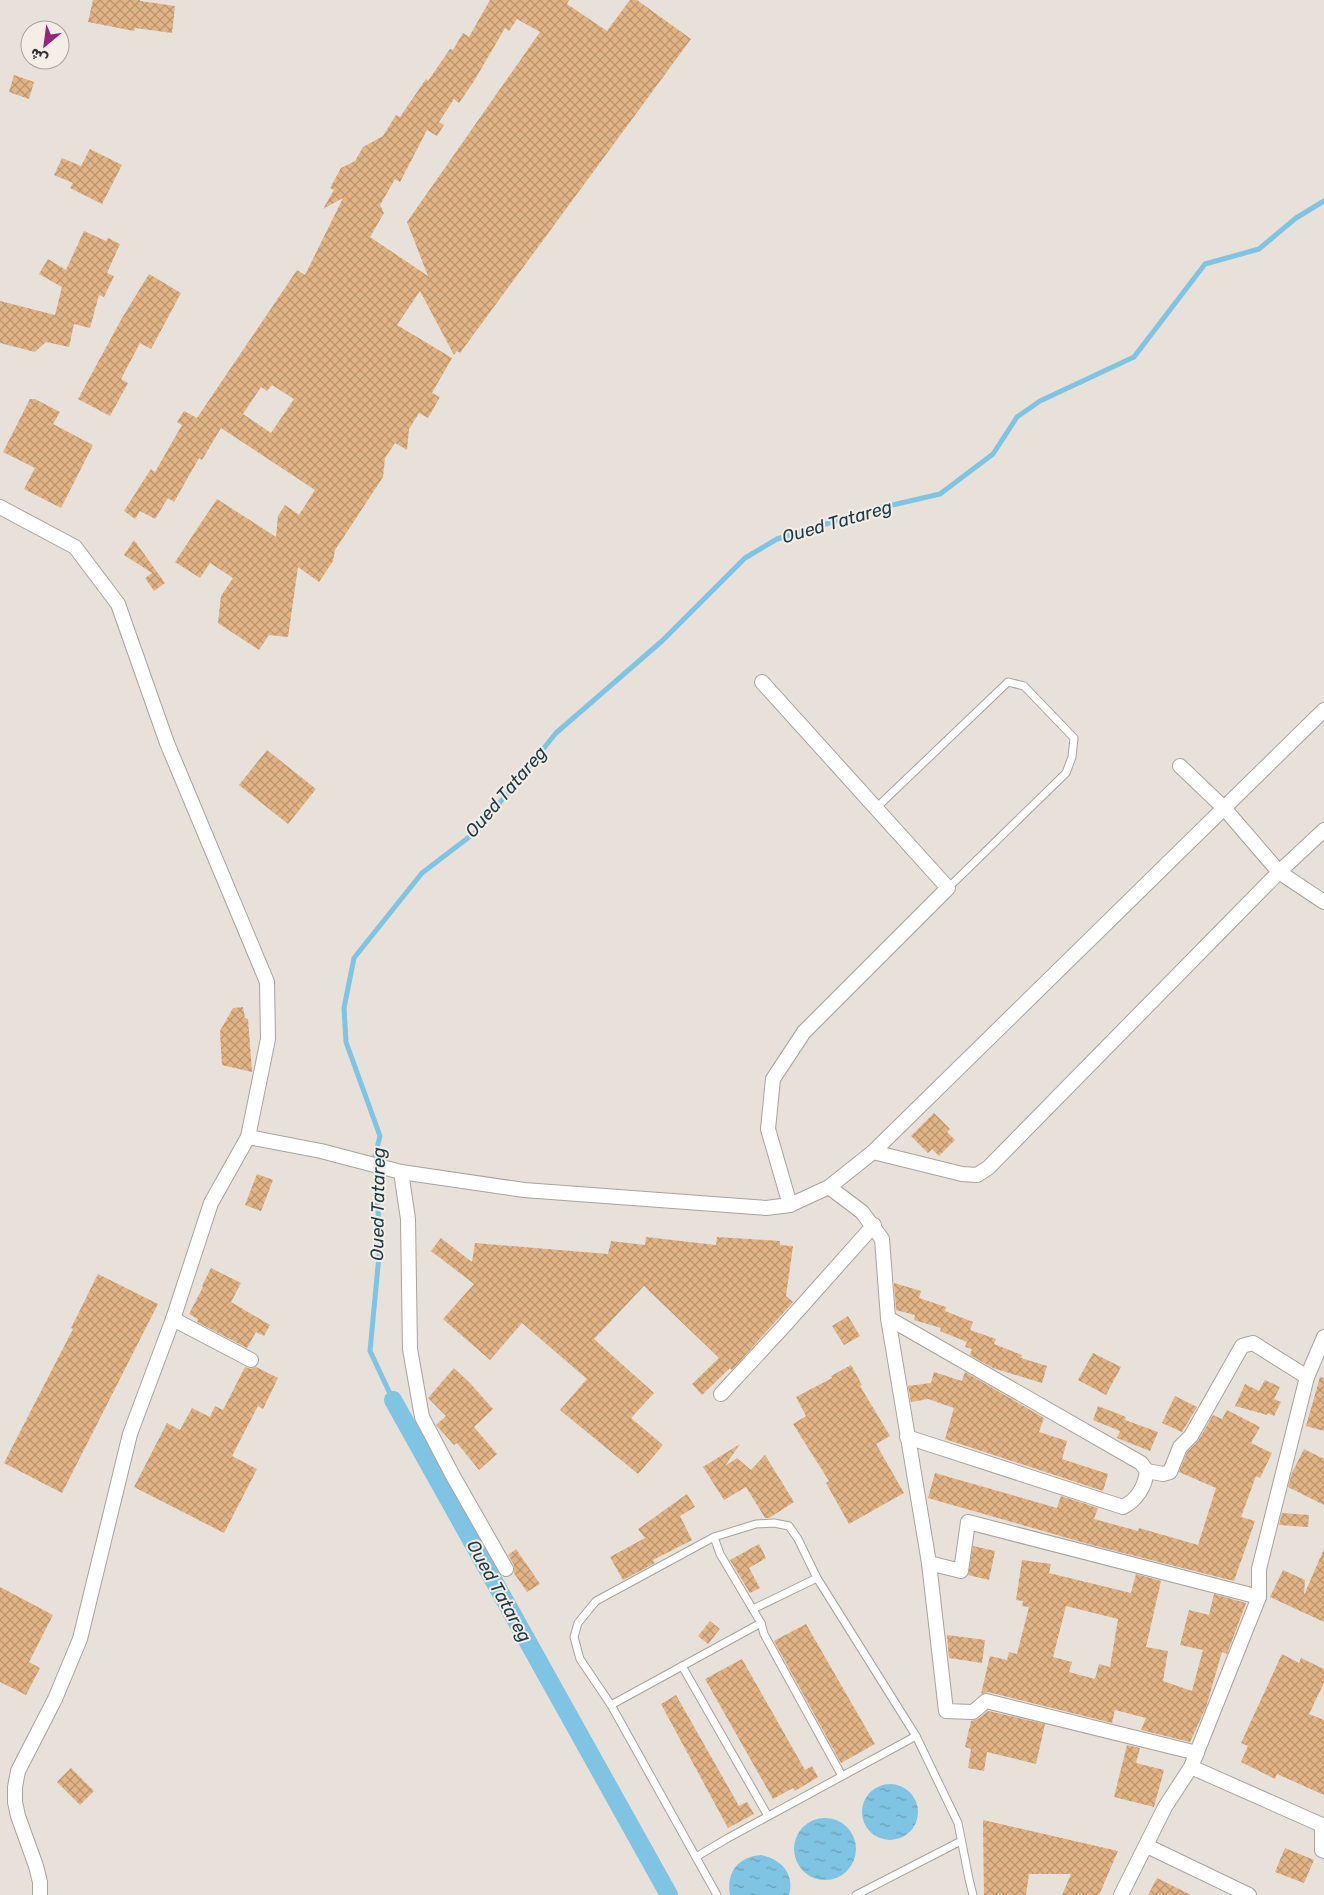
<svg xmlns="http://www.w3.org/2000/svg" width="1324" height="1895" viewBox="0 0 1324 1895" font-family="Rubik,Vazirmatn,sans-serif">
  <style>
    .water { fill: url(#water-ripples) }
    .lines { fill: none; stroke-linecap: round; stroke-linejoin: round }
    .stream { stroke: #7fc4e2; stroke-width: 5 }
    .canal { stroke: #7fc4e2; stroke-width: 18 }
    .building { fill: url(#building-cross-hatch); fill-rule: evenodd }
    .service-casing { stroke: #a9a39d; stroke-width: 9 }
    .minor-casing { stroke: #a9a39d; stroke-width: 16 }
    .service { stroke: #fff; stroke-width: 7 }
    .minor { stroke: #fff; stroke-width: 14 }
    .labels { text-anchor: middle; stroke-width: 4; stroke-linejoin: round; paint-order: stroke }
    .water-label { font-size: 18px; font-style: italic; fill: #193947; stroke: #f5eee7 }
  </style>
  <defs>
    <pattern id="water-ripples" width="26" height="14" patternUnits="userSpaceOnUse" patternTransform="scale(1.25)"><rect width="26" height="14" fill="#7fc4e2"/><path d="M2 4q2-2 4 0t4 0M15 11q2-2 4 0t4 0" fill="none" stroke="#69a0b8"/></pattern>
    <pattern id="building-cross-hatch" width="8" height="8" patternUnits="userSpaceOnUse" patternTransform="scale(1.25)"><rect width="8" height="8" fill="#e2b485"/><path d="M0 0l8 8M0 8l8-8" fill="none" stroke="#b8936d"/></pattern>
  </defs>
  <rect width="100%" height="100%" fill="#e7e1da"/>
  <g class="water">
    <circle cx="890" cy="1812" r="28"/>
    <circle cx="825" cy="1849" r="31"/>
    <path d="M761 1855C781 1859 795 1874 789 1895H730C726 1872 738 1857 761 1855Z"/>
  </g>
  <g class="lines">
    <polyline class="stream" points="393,1400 370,1351 380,1245 375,1156 380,1136 346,1042 344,1008 354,958 422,873 477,831 556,733 662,641 745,558 777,539 871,510 940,494 993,454 1017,417 1040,401 1134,357 1205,264 1259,249 1296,218 1324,201"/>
    <polyline class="canal" points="393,1400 669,1895"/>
  </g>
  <g class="building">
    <polygon points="93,0 140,0 140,1 175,6 172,33 135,28 134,31 88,22"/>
    <path d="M490 0H569L567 4 607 31 630 0H637L691 39 460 353 457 351 454 355 420 291 397 325 452 358 432 393 440 397 428 418 419 413 409 429 407 450 395 443 385 458 383 477 335 550 333 561 319 582 298 567 288 637 269 635 259 650 218 623 221 596 233 578 210 563 200 578 175 562 217 499 276 537 278 516 285 505 299 515 315 490 221 428 202 460 199 458 174 502 168 498 155 519 140 511 135 519 124 511 151 469 155 472 182 425 177 422 184 411 197 418 297 270 305 275 343 198 323 209 334 190 330 188 341 168 355 161 363 147 383 136 396 115 400 117 426 79 428 81 450 49 453 50 463 33 469 37ZM517 19 540 32 407 222 428 276 370 237 384 213 380 205 395 179 400 182 427 130 437 136 444 125 439 122 454 99 459 103 474 81 505 28 509 31ZM272 385 294 399 271 433 243 414 261 387 267 391Z"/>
    <polygon points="14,75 34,82 29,99 9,92"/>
    <polygon points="90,149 122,165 102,204 70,188 73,183 54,175 62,158 81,166"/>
    <polygon points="84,231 106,241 108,238 120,244 107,273 114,276 104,297 99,295 90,328 74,324 69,347 46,342 35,352 0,343 0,301 55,315 62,287 39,274 48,259 66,270"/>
    <polygon points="149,274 181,293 151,349 140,343 121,379 128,383 110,416 78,399 122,318"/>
    <polygon points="30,399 35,399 60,412 53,424 93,445 61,508 24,489 35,468 3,452"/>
    <polygon points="134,540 165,583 154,591 145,578 152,573 124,555"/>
    <polygon points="267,750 316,789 288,824 239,785"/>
    <polygon points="243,1007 245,1018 248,1019 252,1072 222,1065 220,1031 233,1008"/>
    <polygon points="934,1113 950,1129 947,1132 955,1140 939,1156 932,1149 928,1153 911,1136"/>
    <polygon points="257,1174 273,1180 261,1211 245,1205"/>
    <polygon points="646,1237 716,1245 717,1237 780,1241 780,1245 793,1246 786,1296 793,1302 732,1370 730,1368 702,1395 692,1384 719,1358 644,1286 594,1339 654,1393 631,1418 663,1445 638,1474 560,1410 587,1379 522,1323 490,1360 443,1319 474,1284 431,1251 441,1238 472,1262 475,1243 608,1254 611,1241 645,1245"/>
    <polygon points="211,1268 241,1283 231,1302 270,1325 264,1336 256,1332 247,1348 197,1322 198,1319 189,1314 203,1287 202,1286"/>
    <polygon points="98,1274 158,1304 62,1493 4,1463 73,1329 71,1328"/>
    <polygon points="894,1283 921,1291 919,1298 946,1307 945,1311 973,1322 970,1330 996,1339 994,1344 1022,1355 1021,1358 1047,1366 1042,1383 993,1368 970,1355 972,1349 965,1347 967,1342 940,1331 941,1328 914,1320 915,1315 896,1310"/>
    <polygon points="848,1316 860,1336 844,1345 832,1326"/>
    <polygon points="1093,1353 1121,1367 1106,1395 1078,1380"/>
    <polygon points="851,1365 862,1385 860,1386 890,1436 876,1444 904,1493 849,1524 826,1483 829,1481 793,1424 806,1416 796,1397 832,1378 831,1376"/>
    <polygon points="245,1367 251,1369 256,1367 278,1378 263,1409 258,1406 232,1456 257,1469 224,1533 134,1487 167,1423 180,1430 192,1408 210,1417 215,1406 223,1410"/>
    <polygon points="454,1368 470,1383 493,1409 474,1427 497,1454 479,1470 457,1443 454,1445 436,1425 446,1416 428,1398"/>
    <polygon points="934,1372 962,1381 965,1372 1044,1418 1039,1432 1067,1441 1062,1459 1108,1474 1103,1491 945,1439 954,1408 928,1399 911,1402 908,1386 931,1383"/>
    <polygon points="1320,1377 1324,1378 1324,1431 1306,1426"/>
    <polygon points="1265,1380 1280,1387 1274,1399 1281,1402 1274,1416 1268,1413 1267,1415 1235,1406 1245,1384 1259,1391"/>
    <polygon points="1175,1396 1197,1407 1182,1432 1162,1423"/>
    <polygon points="1098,1406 1126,1417 1125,1420 1158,1432 1150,1451 1117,1438 1120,1431 1093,1420"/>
    <polygon points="1227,1410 1260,1427 1251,1443 1272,1453 1260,1478 1256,1476 1241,1517 1255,1521 1234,1581 1092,1545 928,1498 935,1473 1057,1508 1061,1496 1098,1508 1094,1519 1138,1531 1139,1528 1198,1545 1216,1488 1179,1472 1187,1452 1198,1441 1213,1415 1222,1419"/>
    <polygon points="740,1444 725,1466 737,1458 751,1470 765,1455 794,1502 769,1518 765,1518 746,1487 724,1500 703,1467"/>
    <polygon points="1304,1449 1324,1459 1324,1505 1288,1487 1292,1473"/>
    <polygon points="687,1494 695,1507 680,1516 692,1540 653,1560 655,1563 623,1580 610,1557 645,1538 638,1529"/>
    <polygon points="1282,1513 1309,1515 1308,1527 1279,1525"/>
    <polygon points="759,1544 766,1558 749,1568 760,1588 750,1593 730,1560"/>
    <polygon points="973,1546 995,1551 989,1580 968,1575"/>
    <polygon points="516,1549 540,1584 527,1592 514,1573 514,1565 508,1555"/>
    <polygon points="1324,1549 1324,1622 1270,1597 1283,1570 1305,1580 1304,1595"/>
    <path d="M1022 1560 1051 1564 1049 1573 1131 1593 1136 1574 1161 1581 1146 1647 1168 1651 1163 1681 1192 1691 1203 1650 1180 1645 1189 1610 1209 1615 1214 1594 1246 1603 1227 1654 1222 1652 1206 1707 1190 1742 1141 1730 1146 1718 1115 1710 1112 1723 988 1692 981 1694 990 1656 1007 1660 1009 1652 1017 1654 1029 1607 1022 1606 1023 1601 1016 1600ZM1066 1606 1118 1619 1110 1667 1099 1664 1095 1679 1069 1672 1072 1662 1053 1657Z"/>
    <polygon points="0,1587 53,1615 29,1662 40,1668 26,1695 0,1682"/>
    <polygon points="710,1621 720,1629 708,1644 698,1636"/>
    <polygon points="806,1624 875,1744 841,1763 774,1641"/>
    <polygon points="947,1635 985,1640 982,1663 949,1658"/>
    <polygon points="1282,1654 1299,1663 1301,1658 1324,1669 1324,1683 1309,1714 1324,1720 1324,1795 1277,1774 1275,1779 1241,1762 1248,1746 1241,1743"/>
    <polygon points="742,1659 805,1770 812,1766 818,1777 795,1791 793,1788 773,1799 705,1679"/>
    <polygon points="676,1695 739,1806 747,1802 754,1814 728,1828 661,1704"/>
    <polygon points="988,1711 1045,1724 1036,1764 987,1752 984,1771 968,1768 971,1749 965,1747 971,1721 978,1719"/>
    <polygon points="1127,1745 1140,1748 1136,1763 1164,1770 1154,1807 1114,1797"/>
    <polygon points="71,1768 94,1791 80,1805 57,1782"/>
    <polygon points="983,1820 1118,1851 1099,1895 1062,1895 1071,1874 1029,1874 1026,1895 984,1895"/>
    <polygon points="1285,1848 1314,1860 1304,1883 1275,1872"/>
    <polygon points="1157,1878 1191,1895 1148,1895"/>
  </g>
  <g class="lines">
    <defs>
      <g id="service">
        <polyline points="875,809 1008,682 1024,686 1074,738 1072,757 1066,773 948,888"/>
        <polyline points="714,1537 720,1554 761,1623 764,1634 842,1776"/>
        <polyline points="753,1609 817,1578"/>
        <polyline points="682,1666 768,1816"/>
        <polyline points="611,1705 761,1623"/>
        <polyline points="696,1857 728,1838 916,1736"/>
        <polyline points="717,1895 611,1705 580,1659 574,1637 578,1623 596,1601 714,1537 756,1524 774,1523 789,1526 798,1539 817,1578 916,1736 958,1823 969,1879 973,1895"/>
        <polyline points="856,1895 961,1841"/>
      </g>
      <g id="minor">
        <polyline points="0,507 75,547 118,604 167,743 267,982 268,1039 248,1137 211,1203 173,1319 130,1434 80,1639 55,1699 18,1771 15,1787 15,1802 18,1816 36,1866 40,1882 40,1895"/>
        <polyline points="762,682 948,888 804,1032 773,1079 768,1129 790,1205"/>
        <polyline points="1180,766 1224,808 1279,872 1324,902"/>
        <polyline points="248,1137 321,1151 401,1172 524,1190 766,1208 790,1205 829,1187 873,1152 1324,710"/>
        <polyline points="873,1152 962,1174 977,1175 988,1168 1279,872 1324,830"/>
        <polyline points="401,1172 408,1219 410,1349 422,1417 453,1476 506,1569"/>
        <polyline points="829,1187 862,1212 882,1239 888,1318 929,1563 961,1571 968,1522 1259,1597"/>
        <path d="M888 1318 1141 1463 1147 1471C1145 1486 1137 1500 1123 1507L907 1437"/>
        <polyline points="173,1319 251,1360"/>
        <polyline points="721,1394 784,1326 874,1225"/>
        <polyline points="1147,1471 1163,1474 1170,1472 1180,1447 1191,1436 1242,1346 1253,1343 1307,1377"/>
        <polyline points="929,1563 946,1711 973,1712 986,1701 1197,1753"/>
        <polyline points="1191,1767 1322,1825 1322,1850 1324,1851"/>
        <polyline points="1147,1846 1249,1895"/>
        <polyline points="1121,1895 1165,1807 1191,1767 1259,1597 1259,1569 1307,1377 1324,1337"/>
      </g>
    </defs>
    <use href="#service" class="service-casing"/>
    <use href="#minor" class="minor-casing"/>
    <use href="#service" class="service"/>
    <use href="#minor" class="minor"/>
  </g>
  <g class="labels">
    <g class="water-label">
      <text transform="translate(837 522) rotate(-16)" y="6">Oued Tatareg</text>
      <text transform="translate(506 792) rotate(-49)" y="6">Oued Tatareg</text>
      <text transform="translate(378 1204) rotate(-89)" y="6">Oued Tatareg</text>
      <text transform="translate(499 1591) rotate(61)" y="6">Oued Tatareg</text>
    </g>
  </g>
  <g transform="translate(45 45) rotate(209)"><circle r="24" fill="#f5eee7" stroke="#a7a29d"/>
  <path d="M0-4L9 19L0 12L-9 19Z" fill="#972481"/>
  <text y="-8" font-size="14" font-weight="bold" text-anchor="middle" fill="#33302d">ش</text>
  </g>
</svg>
